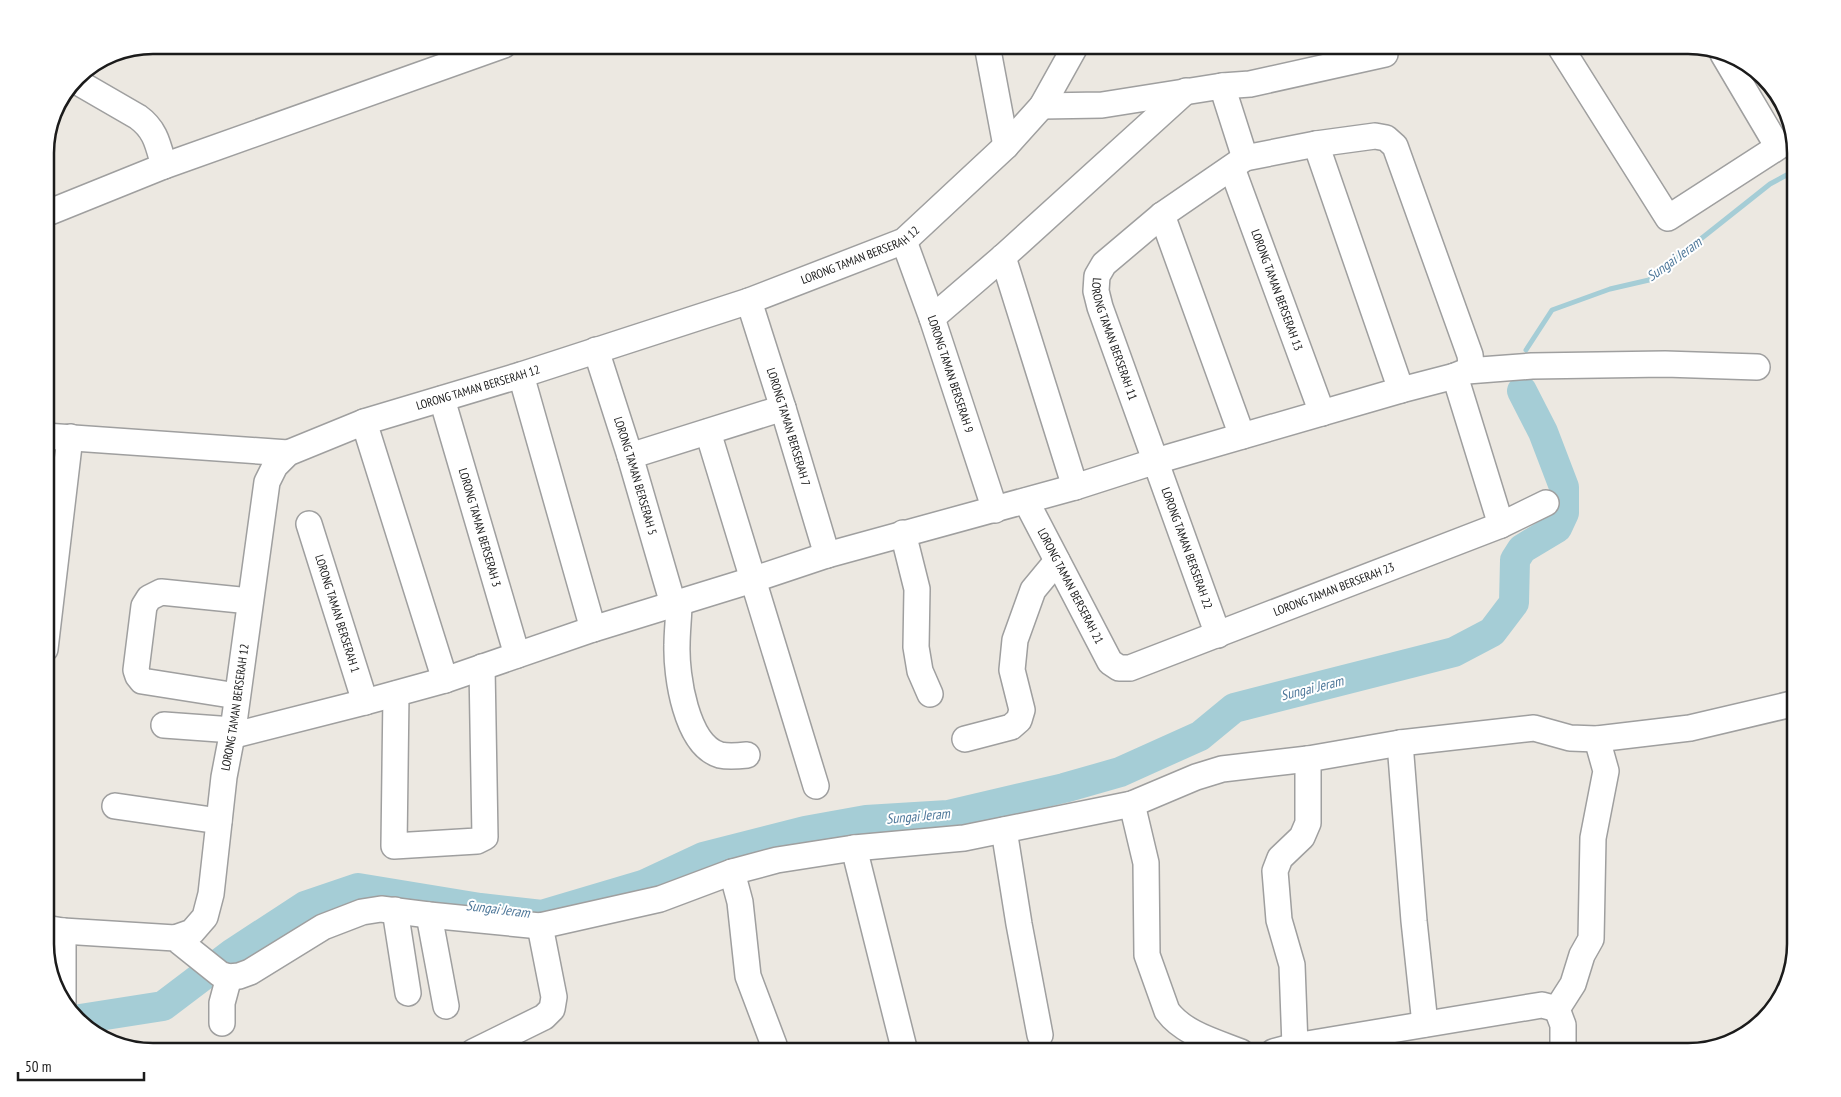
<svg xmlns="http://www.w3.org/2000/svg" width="1841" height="1097" viewBox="0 0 1841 1097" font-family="'PT Sans Narrow',sans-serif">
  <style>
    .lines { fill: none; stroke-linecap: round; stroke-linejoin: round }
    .stream { stroke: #a5cdd6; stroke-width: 5 }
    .river { stroke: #a5cdd6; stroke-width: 30 }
    .minor-casing { stroke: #9f9f9f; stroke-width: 28 }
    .minor { stroke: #fff; stroke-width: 25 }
    .labels { text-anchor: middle; stroke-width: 4; stroke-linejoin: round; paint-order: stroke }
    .street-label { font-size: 12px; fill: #1b1b1b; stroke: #fff }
    .water-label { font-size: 14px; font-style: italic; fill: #4f789a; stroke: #fff }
    .rim { fill: none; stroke: #1b1b1b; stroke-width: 2.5 }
  </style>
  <rect width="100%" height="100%" fill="#ece8e1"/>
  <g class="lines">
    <polyline class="stream" points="1526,350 1552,310 1610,289 1649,280 1770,184 1796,170"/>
    <polyline class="river" points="80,1019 163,1006 233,953 305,906 358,888 480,908 542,915 643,885 703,857 805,831 866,820 948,815 1064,788 1120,772 1200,736 1234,708 1454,652 1492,632 1514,603 1515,560 1522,549 1557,528 1564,513 1564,487 1543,432 1522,391"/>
    <defs>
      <g id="minor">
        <polyline points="987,45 1006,146"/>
        <polyline points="1559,45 1668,218 1778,147 1723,54"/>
        <path d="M74 80 138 117C156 130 158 145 164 166"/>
        <polyline points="1222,86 1245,158"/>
        <polyline points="1042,106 1102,105 1222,86 1250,84 1385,54"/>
        <polyline points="1316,144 1401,390"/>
        <path id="s1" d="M1232 168 1322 413"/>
        <polyline points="45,214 164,166 504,45"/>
        <polyline points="1162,215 1242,436"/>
        <path id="s2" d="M904 241 932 318 995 510"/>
        <polyline points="1003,257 1075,487"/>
        <path id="s3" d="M749 301 783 408 827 555"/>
        <polyline points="932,318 1003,257 1186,91"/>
        <path id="s4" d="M596 350 630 456 673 604"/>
        <polyline points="1467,371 1532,366 1665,364 1757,367"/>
        <polyline points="521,375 593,629"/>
        <polyline points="1455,376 1501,525"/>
        <path id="s5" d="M442 399 517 655"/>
        <polyline points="364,422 445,680"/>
        <polyline points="708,432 816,786"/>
        <polyline points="45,436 288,453"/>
        <polyline points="630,456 783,408"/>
        <path id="s6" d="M1026 501 1110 662 1119 668H1130L1501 525 1546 503"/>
        <path id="s7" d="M309 524 365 702"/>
        <polyline points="903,533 917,589 916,647 920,671 930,694"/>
        <path d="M679 602C679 616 677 631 677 645 676 675 686 745 720 755 729 757 738 756 747 755"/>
        <polyline points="45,649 70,437"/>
        <polyline points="396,694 394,846 477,841 485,837 482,667"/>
        <polyline points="237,696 142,681 138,676 136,670 144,606 149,598 161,592 250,601"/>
        <polyline points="164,725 233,730"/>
        <path id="s8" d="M231 736 365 702 445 680 593 629 752 580 827 555 1075 487 1156 461 1401 390 1455 376 1467 371 1471 364 1470 355 1395 146 1386 138 1375 136 1316 144 1245 158 1162 215 1104 264 1097 276 1096 291 1100 307 1218 635"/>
        <polyline points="965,739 1011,727 1019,720 1022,710 1012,670 1015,640 1033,590 1057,561"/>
        <polyline points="1400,743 1414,921 1425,1024"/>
        <path d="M1132 804 1146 863 1147 955 1167 1011C1184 1034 1216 1042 1241 1052"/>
        <polyline points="115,806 219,821"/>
        <polyline points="1004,830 1019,924 1040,1035"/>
        <polyline points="854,848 905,1052"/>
        <polyline points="732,872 740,902 748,976 774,1045 775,1052"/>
        <polyline points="395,910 408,993"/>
        <polyline points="429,915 446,1006"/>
        <polyline points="45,928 63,931 175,938 220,974 229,977 239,976 250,972 323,927 362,912 381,909 429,915 540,926 660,899 732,872 777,860 854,848 964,838 1132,804 1196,777 1222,769 1308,759 1400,743 1534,728 1570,738 1597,739 1690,728 1796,703"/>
        <path id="s9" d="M175 938 192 932 205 917 211 894 224 777 233 730 267 482 275 466 288 453 364 422 521 375 749 301 904 241 1006 146 1042 106 1076 45"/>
        <polyline points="63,1002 63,931"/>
        <polyline points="1557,1009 1573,984 1582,955 1591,939 1593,838 1606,771 1597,739"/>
        <polyline points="1557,1009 1563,1025 1563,1052"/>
        <polyline points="222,1023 222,1003 229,977"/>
        <polyline points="1295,1046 1292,965 1279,920 1275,871 1280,858 1302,837 1308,823 1308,759"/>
        <polyline points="473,1052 544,1017 552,1009 554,997 540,926"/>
        <polyline points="1273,1052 1295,1046 1542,1005 1557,1009"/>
      </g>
    </defs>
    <use href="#minor" class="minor-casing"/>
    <use href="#minor" class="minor"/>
  </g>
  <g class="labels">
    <g class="street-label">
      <text dy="4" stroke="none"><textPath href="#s9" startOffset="1120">LORONG TAMAN BERSERAH 12</textPath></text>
      <text dy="4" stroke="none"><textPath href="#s1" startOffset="130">LORONG TAMAN BERSERAH 13</textPath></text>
      <text dy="4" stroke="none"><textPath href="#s8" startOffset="1940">LORONG TAMAN BERSERAH 11</textPath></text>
      <text dy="4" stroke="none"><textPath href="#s2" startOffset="141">LORONG TAMAN BERSERAH 9</textPath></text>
      <text dy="4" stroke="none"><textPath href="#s9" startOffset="715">LORONG TAMAN BERSERAH 12</textPath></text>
      <text dy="4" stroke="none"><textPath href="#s3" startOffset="132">LORONG TAMAN BERSERAH 7</textPath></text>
      <text dy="4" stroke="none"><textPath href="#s4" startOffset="132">LORONG TAMAN BERSERAH 5</textPath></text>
      <text dy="4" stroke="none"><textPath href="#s5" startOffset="134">LORONG TAMAN BERSERAH 3</textPath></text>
      <text dy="4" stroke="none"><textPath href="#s8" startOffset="2162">LORONG TAMAN BERSERAH 22</textPath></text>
      <text dy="4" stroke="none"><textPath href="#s6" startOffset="96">LORONG TAMAN BERSERAH 21</textPath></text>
      <text dy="4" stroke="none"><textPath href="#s6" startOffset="422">LORONG TAMAN BERSERAH 23</textPath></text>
      <text dy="4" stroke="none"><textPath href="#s7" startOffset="94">LORONG TAMAN BERSERAH 1</textPath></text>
      <text dy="4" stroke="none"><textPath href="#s9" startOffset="250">LORONG TAMAN BERSERAH 12</textPath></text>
    </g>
    <g class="water-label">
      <text transform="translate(1674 259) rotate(-36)" y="5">Sungai Jeram</text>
      <text transform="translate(1312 688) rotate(-14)" y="5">Sungai Jeram</text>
      <text transform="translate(918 816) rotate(-5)" y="5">Sungai Jeram</text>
      <text transform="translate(498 909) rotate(7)" y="5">Sungai Jeram</text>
    </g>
  </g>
  <path d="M0 0H1841V1097H0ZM153 54H1688A99 99 0 0 1 1787 153V944A99 99 0 0 1 1688 1043H153A99 99 0 0 1 54 944V153A99 99 0 0 1 153 54Z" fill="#fff" fill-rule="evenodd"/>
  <path class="rim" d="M153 54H1688A99 99 0 0 1 1787 153V944A99 99 0 0 1 1688 1043H153A99 99 0 0 1 54 944V153A99 99 0 0 1 153 54Z"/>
  <path d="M18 1072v8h126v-8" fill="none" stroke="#1b1b1b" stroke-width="2.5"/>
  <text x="25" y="1072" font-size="15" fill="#1b1b1b" stroke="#ffffff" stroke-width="4" paint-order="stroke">50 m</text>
</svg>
